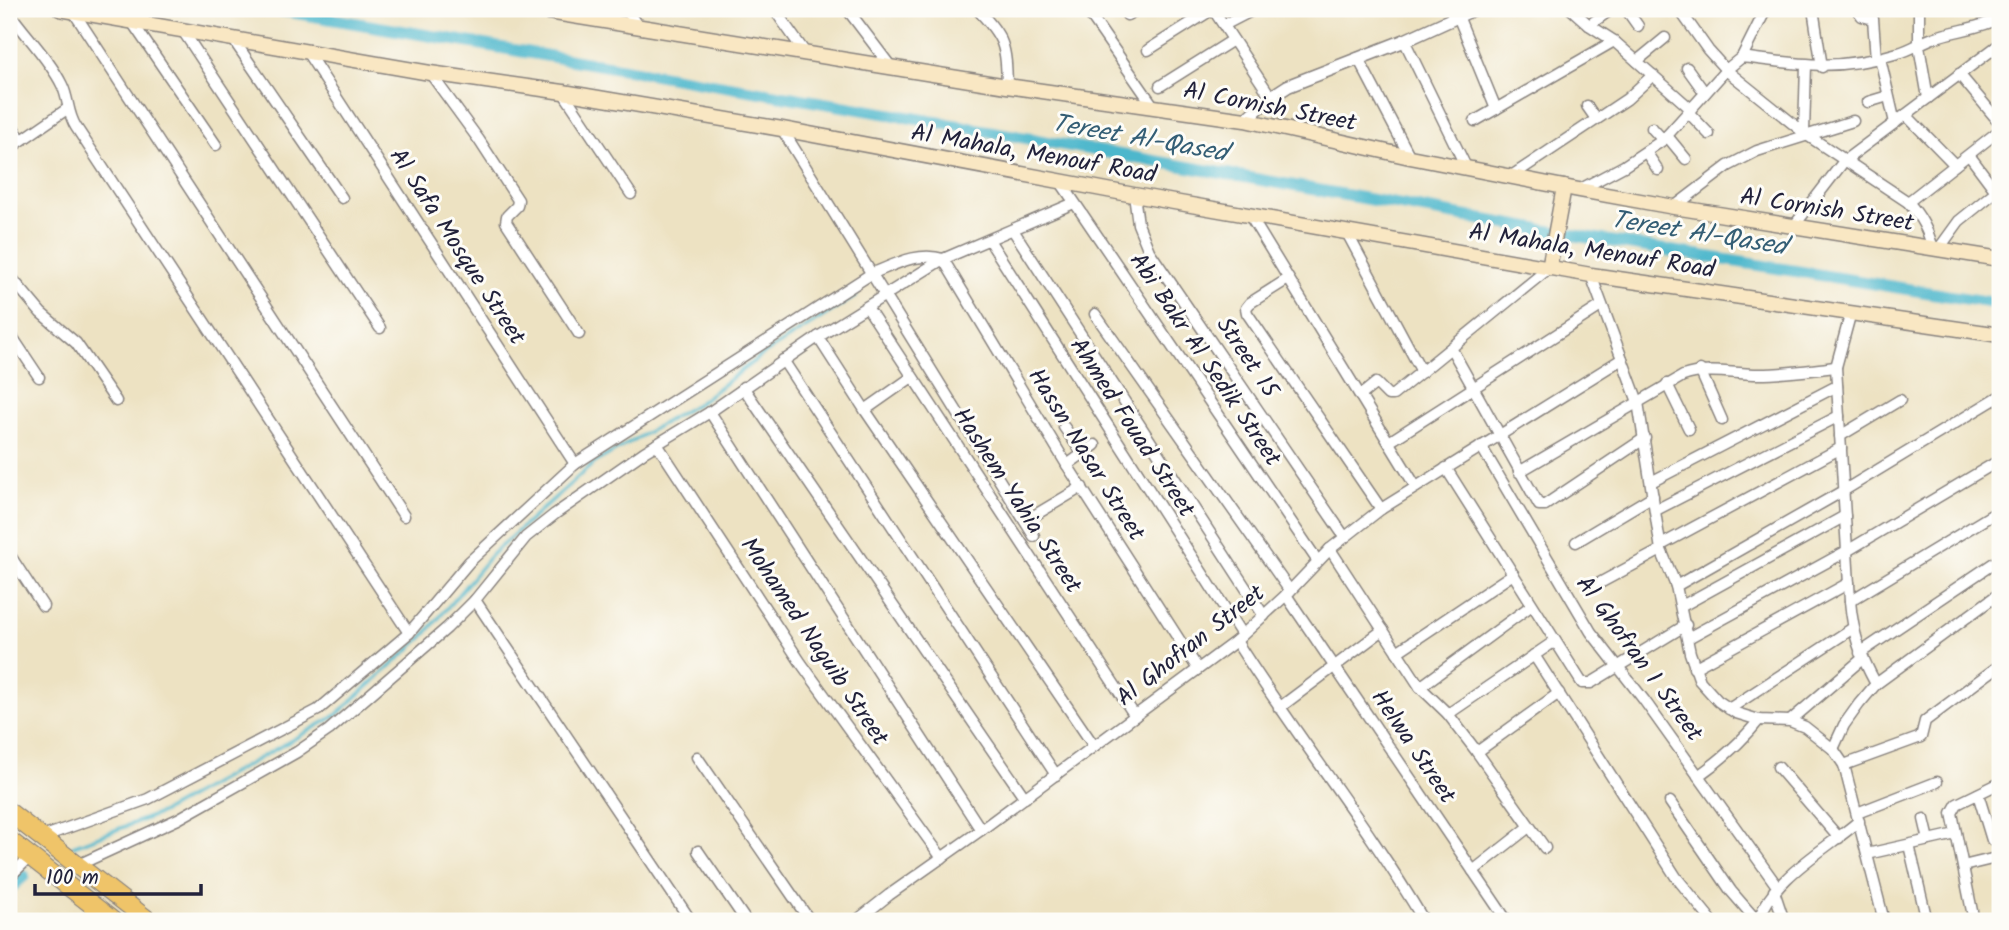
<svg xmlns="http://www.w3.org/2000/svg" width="2009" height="930" viewBox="0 0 2009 930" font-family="Kalam,sans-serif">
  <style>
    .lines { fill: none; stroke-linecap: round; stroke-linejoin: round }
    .stream { stroke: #4eb7cc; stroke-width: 3.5 }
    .canal { stroke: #4eb7cc; stroke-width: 12 }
    .minor-casing { stroke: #88827e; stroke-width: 13 }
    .tertiary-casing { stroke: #88827e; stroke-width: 15 }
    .secondary-casing { stroke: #88827e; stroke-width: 17 }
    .trunk-casing { stroke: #88827e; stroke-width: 20 }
    .minor { stroke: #fff; stroke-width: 10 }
    .tertiary { stroke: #fff; stroke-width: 12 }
    .secondary { stroke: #f9e7c3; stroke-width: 14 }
    .trunk { stroke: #efc469; stroke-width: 18 }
    .labels { text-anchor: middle; stroke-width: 6; stroke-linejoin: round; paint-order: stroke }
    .street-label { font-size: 24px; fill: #22223b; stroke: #fdfcf7 }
    .water-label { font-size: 26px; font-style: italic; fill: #345e75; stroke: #fdfcf7 }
  </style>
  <rect width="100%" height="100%" fill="#fdfcf7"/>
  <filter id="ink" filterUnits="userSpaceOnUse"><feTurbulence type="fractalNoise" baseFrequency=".0143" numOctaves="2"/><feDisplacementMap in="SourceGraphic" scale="14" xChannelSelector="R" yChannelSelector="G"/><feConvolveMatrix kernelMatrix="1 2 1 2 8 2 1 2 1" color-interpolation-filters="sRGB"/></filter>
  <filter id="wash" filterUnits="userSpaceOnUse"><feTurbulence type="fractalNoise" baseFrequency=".00686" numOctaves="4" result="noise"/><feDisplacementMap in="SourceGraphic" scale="28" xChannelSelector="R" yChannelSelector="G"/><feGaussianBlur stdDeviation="1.57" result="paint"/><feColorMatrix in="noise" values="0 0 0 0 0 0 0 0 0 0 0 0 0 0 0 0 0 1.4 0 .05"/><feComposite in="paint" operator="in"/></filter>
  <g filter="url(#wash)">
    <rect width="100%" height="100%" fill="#ede2c2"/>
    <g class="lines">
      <polyline class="stream" points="73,846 161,813 335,716 423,637 492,554 594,463 700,402 762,355 856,296"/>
      <g class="canal">
        <polyline points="273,9 959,126 1535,229 2000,304"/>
        <polyline points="9,889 24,876"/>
      </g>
    </g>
  </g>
  <g filter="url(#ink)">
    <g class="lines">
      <defs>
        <g id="minor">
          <polyline points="626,9 639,28"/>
          <polyline points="774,9 806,54"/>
          <polyline points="847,9 891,67"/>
          <path d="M977 9C1005 38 1006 46 1007 86"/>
          <polyline points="1086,9 1154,107"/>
          <polyline points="1213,9 1271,97"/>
          <polyline points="1571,9 1589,25 1614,41 1691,109"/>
          <polyline points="1626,9 1638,26"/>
          <path d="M1679 9 1708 50 1726 70 1807 135 1908 202C1921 217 1928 230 1933 249"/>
          <polyline points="1719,9 1720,11"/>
          <polyline points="1813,9 1822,67"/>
          <polyline points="1857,9 1862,16 1873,19 1876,59"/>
          <polyline points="1919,9 1919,46 1928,98"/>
          <polyline points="73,11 404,516"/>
          <path d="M9 12C25 35 50 60 62 85 69 99 67 113 76 127L409 633"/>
          <polyline points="1127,15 1138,9"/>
          <polyline points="1458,16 1496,109"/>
          <polyline points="132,22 216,145"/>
          <polyline points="1224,25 1255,9"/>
          <polyline points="1589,25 1612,9"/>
          <polyline points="183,31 380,328"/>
          <polyline points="233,39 342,198"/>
          <polyline points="1404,40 1467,169"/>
          <polyline points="1148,50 1213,9"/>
          <polyline points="307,52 575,464"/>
          <path d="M1742 57C1802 65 1839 71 1898 53 1911 50 1921 42 1933 38 1955 30 1979 29 2000 18"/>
          <polyline points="1358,58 1410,157"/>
          <polyline points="1880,58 1895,123"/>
          <polyline points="1637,61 1665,38"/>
          <polyline points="1687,68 1705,93"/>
          <polyline points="430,73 479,140 518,200 517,206 507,216 506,222 579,334"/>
          <polyline points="1959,74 2000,123"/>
          <polyline points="1160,86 1233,40"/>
          <polyline points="563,92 631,194"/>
          <polyline points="1868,102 1888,96"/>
          <polyline points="1587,106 1596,119"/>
          <polyline points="1688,112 1709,134"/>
          <polyline points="1906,115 1955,165"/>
          <polyline points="9,121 21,140"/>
          <polyline points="1475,121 1614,41"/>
          <polyline points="1652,128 1663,140"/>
          <polyline points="782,129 1034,536"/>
          <polyline points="1804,132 1806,65"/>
          <polyline points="1667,136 1686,159"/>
          <polyline points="9,149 67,109"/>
          <polyline points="1646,152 1658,170"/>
          <polyline points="1969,155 1996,191"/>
          <polyline points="1510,177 1627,99 1653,75"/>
          <polyline points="1060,181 1317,560"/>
          <polyline points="1579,190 1624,166 1663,140 1726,70 1742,57 1766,9"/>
          <polyline points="1134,195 1138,224 1149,251 1344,536"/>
          <polyline points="1908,202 2000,130"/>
          <polyline points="1674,207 1728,166 1757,151 1853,121"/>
          <polyline points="1249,214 1416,487"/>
          <polyline points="1794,226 1844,161 2000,44"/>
          <polyline points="1013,230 1264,616"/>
          <polyline points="1346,231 1422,372"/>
          <polyline points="989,240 1242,635"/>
          <polyline points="1938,250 1959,221 2000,188"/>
          <polyline points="943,259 1067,465 1198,669"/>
          <polyline points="9,275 41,313 76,343 116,401"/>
          <polyline points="1591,275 1638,402 1661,550 1676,586 1690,653 1700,681 1718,701 1736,713 1759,720 1790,721 1805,727 1833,749 1844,765 1884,921"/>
          <polyline points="1288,279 1250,303 1246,308 1247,313 1381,509"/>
          <polyline points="867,307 1135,716"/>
          <path d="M1851 312 1836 367 1850 601C1853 634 1860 655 1876 684"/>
          <polyline points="1095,314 1290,591"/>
          <polyline points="9,332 39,377"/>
          <polyline points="818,337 865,410 1094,746"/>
          <polyline points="1451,348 1539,505 1545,505 1645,438"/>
          <polyline points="783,360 1056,775"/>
          <polyline points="1700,370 1722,420"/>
          <polyline points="1667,384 1689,429"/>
          <polyline points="743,387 1025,798"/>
          <polyline points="1360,396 1376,383 1388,395 1393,395 1549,268"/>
          <polyline points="865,410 912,377"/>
          <polyline points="710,412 981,830"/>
          <polyline points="1064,427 1083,454"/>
          <polyline points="1840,436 1900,400"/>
          <polyline points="1389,442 1601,306"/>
          <polyline points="657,444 801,663 942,858"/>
          <polyline points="1481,446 1591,632 1644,700 1777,886"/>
          <polyline points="1067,465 1095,445"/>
          <polyline points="1446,468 1582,683 1591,683 1686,625"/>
          <path d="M1519 472 1683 376C1708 367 1733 374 1759 374 1785 374 1810 370 1836 367"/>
          <polyline points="1651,482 1837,386"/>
          <polyline points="1656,510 1839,416"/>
          <polyline points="1025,521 1082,487"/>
          <polyline points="1576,542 1653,496"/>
          <polyline points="1661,545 1841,448"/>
          <polyline points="1330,549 1420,687 1448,714 1477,752 1545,848"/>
          <polyline points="9,554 43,606"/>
          <polyline points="1596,585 1661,550"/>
          <polyline points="1676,586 1843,491 2000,396"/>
          <polyline points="1286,595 1507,921"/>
          <polyline points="475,600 691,921"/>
          <polyline points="1850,601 2000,510"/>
          <polyline points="1682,606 1845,516"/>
          <polyline points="1688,638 1847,551 2000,460"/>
          <path d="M1236 641C1296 736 1367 824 1424 921"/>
          <polyline points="1397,652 1513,574"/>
          <polyline points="1860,653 2000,559"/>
          <polyline points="1534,655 1676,877 1712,921"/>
          <polyline points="1694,668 1849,583"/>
          <polyline points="1420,687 1532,605"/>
          <polyline points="1279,708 1383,630"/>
          <polyline points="1729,709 1853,628"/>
          <polyline points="1448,714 1555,641"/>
          <polyline points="1790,721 1862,659"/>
          <polyline points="1833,749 1844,725 1859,704 1876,684 2000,593"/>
          <polyline points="1477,752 1559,693"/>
          <polyline points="697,757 810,921"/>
          <polyline points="1844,765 1921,737 1925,721 2000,665"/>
          <polyline points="1778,767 1839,838"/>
          <path d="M1698 776C1722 759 1741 743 1759 720"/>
          <polyline points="1978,794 1992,840"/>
          <polyline points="1670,802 1731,891 1757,921"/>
          <polyline points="1857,813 1937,782"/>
          <polyline points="1924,819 1929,840"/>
          <path d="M42 837 148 799 318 710 409 633 469 562 575 464 871 274C894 265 918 251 943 259"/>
          <polyline points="1909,845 1927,921"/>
          <polyline points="698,851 746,921"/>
          <polyline points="1867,854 1956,834"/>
          <polyline points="78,865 178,819 297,752 329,730 447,628 475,600 526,537 555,514 644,452 710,412 818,337 943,259 1074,203"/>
          <polyline points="1963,866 2000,857"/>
          <polyline points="1473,871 1529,827"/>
          <polyline points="9,877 30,857"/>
          <polyline points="1774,891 1784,921"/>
          <polyline points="856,921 889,895 981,830 1236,641 1286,595 1330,549 1381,509 1622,359"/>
          <path d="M1758 921C1773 877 1824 851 1859 821"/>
          <polyline points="1974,921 1952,813 1957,804 2000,783"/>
        </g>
        <polyline id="tertiary" points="1245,120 1271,97 1288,86 1406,40 1474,9"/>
        <g id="secondary">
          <polyline points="60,9 430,73 563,92 782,129 1134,195 1591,275 2000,335"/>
          <polyline points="530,9 1007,86 1245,120 1410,157 1579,190 1674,207 2000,259"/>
          <polyline points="1549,268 1564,187"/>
        </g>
        <g id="trunk">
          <polyline points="9,812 149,921"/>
          <polyline points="9,840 113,921"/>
        </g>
      </defs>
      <use href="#minor" class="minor-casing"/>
      <use href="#tertiary" class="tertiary-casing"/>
      <use href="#secondary" class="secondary-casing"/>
      <use href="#trunk" class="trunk-casing"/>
      <use href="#minor" class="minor"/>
      <use href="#tertiary" class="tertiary"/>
      <use href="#secondary" class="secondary"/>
      <use href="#trunk" class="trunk"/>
    </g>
  </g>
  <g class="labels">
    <g class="street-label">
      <text transform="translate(1270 106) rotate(11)" y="8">Al Cornish Street</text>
      <text transform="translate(1034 153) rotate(10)" y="8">Al Mahala, Menouf Road</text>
      <text transform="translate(1827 209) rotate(9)" y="8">Al Cornish Street</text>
      <text transform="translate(458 246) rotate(57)" y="8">Al Safa Mosque Street</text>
      <text transform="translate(1592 250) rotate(9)" y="8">Al Mahala, Menouf Road</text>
      <text transform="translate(1248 357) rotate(56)" y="8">Street 15</text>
      <text transform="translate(1206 359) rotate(56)" y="8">Abi Bakr Al Sedik Street</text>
      <text transform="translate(1133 427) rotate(57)" y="8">Ahmed Fouad Street</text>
      <text transform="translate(1087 454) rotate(58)" y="8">Hassn Nasar Street</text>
      <text transform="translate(1018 500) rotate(57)" y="8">Hashem Yahia Street</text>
      <text transform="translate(815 641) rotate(56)" y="8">Mohamed Naguib Street</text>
      <text transform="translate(1190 645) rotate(-38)" y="8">Al Ghofran Street</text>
      <text transform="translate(1640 658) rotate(54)" y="8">Al Ghofran 1 Street</text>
      <text transform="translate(1414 746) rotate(56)" y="8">Helwa Street</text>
    </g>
    <g class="water-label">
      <text transform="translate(1140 137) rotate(10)" y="9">Tereet Al-Qased</text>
      <text transform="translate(1699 232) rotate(9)" y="9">Tereet Al-Qased</text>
    </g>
  </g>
  <rect width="2009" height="930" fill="none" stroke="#fdfcf7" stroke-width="35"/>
  <path d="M35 884v10h166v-10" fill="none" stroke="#22223b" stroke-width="3.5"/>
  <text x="46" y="884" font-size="21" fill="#22223b" stroke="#fdfcf7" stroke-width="5" paint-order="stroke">100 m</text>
</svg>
